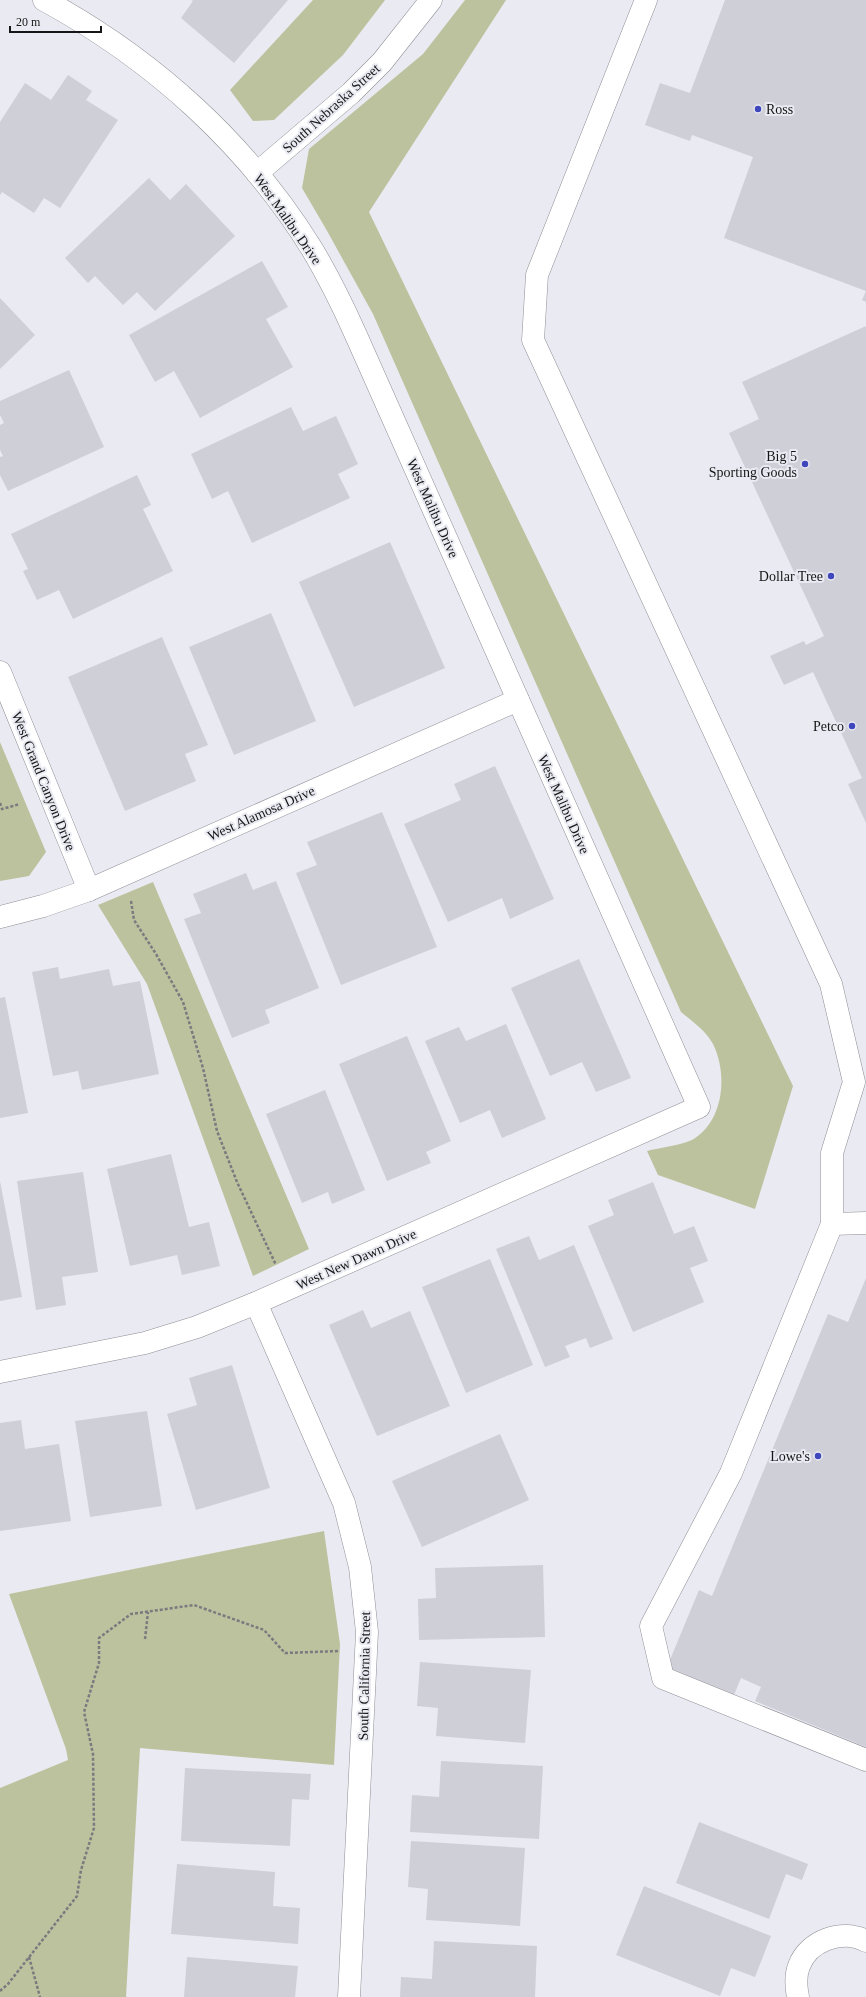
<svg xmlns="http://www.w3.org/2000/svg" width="866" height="1997" viewBox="0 0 866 1997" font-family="Georgia,serif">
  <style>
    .green { fill: #bdc29e }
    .building { fill: #cfcfd7 }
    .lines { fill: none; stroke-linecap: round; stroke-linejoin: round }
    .minor-casing { stroke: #8f8e96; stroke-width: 23 }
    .path { stroke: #7a7a7f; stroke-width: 2.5; stroke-dasharray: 3 2; stroke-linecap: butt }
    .minor { stroke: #fff; stroke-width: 22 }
    .poi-dot { fill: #3e48bc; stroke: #eaeaf2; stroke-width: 1.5 }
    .labels { text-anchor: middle; stroke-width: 4; stroke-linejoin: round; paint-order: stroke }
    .street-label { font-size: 14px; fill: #161618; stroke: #eaeaf2 }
    .poi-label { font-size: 14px; fill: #161618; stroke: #eaeaf2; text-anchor: end }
  </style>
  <rect width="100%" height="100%" fill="#eaeaf2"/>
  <g class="green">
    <polygon points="313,0 385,0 343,55 274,120 253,121 230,90"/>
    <path d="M465 0H506L369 212 793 1086 755 1209 658 1175 647 1151C659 1148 681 1145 692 1140 724 1122 728 1074 713 1044 706 1031 692 1021 681 1012L373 314 326 229 302 188 309 149 423 54Z"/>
    <polygon points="0,742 46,852 29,876 0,881"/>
    <polygon points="153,882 309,1249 253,1276 147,984 98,905"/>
    <polygon points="324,1531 340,1644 334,1765 140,1748 126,1997 0,1997 0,1788 68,1760 66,1749 9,1594"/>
  </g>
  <g class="building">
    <polygon points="191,0 288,0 234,63 181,18 193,1"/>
    <polygon points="725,0 866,0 866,302 862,300 866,291 724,238 753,157 692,135 690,141 645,125 660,83 690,93"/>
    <polygon points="68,75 92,91 86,100 118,120 60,208 44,198 34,213 2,192 0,195 0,122 25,83 51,100"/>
    <polygon points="149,178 170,200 186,184 235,236 155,311 137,292 123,305 95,276 88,283 65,258"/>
    <polygon points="262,261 288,307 266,319 293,367 200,418 174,371 155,382 129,335"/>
    <polygon points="0,298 35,335 0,369"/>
    <polygon points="866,326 866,823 848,784 862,778 813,672 784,685 770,656 804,641 806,645 824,636 729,433 759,419 742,382"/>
    <polygon points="69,370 104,447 8,491 0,475 0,457 3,456 0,450 0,425 4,423 0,415 0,401"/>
    <polygon points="291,407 303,431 336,416 358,464 338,474 350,498 252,543 228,491 212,499 191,454"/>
    <polygon points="137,475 151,505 143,509 173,571 73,619 59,590 37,600 23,571 28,569 11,534"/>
    <polygon points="390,542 445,668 354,707 299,582"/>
    <polygon points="271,613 316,721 234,755 189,647"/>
    <polygon points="162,637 208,745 185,754 196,781 125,811 68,677"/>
    <polygon points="495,766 554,899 510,919 502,898 448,922 404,824 461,800 454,784"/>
    <polygon points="382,812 437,947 341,985 296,873 317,865 307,842"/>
    <polygon points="246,873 253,890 276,881 319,988 265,1010 270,1023 232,1038 184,919 201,913 193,894"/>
    <polygon points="579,959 631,1078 596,1092 582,1062 550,1076 511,988"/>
    <polygon points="58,967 60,979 109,969 113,986 140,981 159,1074 82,1090 78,1071 53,1076 32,972"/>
    <polygon points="5,997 28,1113 0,1118 0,998"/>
    <polygon points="506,1024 546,1119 502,1138 490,1110 460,1123 425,1041 459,1027 466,1041"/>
    <polygon points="407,1036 451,1141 426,1152 431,1163 387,1181 339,1064"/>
    <polygon points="325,1090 365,1190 332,1204 328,1192 302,1203 266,1114"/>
    <polygon points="171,1154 189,1227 209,1222 220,1266 182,1275 177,1255 130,1266 107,1169"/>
    <polygon points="83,1172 98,1272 62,1277 66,1305 36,1310 17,1181"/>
    <polygon points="0,1181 22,1297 0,1301"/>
    <polygon points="653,1182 674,1234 694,1226 708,1261 690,1268 704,1302 633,1332 588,1226 614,1215 608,1200"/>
    <polygon points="529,1236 539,1260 574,1245 613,1339 590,1348 586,1338 565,1346 570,1357 545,1367 496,1249"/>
    <polygon points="490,1259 533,1365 466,1393 422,1287"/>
    <polygon points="866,1278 866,1747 755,1701 761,1687 741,1678 734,1695 667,1667 699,1590 712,1596 828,1314 848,1322"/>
    <polygon points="363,1310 371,1328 410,1311 450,1406 377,1436 329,1325"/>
    <polygon points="232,1365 270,1488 196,1510 167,1414 197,1405 189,1378"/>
    <polygon points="147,1411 162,1506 90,1517 75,1421"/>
    <polygon points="21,1420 25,1449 59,1444 71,1521 0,1531 0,1423"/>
    <polygon points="500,1434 529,1500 422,1547 392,1481"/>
    <polygon points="543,1565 545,1637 419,1640 418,1599 436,1598 435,1568"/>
    <polygon points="420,1662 531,1670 525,1743 436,1736 438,1708 417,1706"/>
    <polygon points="441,1761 543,1766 539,1839 410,1832 412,1795 439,1797"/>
    <polygon points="185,1768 311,1774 309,1800 292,1799 290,1846 181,1841"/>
    <polygon points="699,1822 808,1864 802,1880 786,1874 769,1919 676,1883"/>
    <polygon points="411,1841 525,1848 520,1926 426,1920 428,1889 408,1887"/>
    <polygon points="177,1864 275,1872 273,1906 300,1908 298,1944 171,1934"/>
    <polygon points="644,1886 771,1936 755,1977 731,1968 720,1996 616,1955"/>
    <polygon points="434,1941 537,1946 535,1997 400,1997 401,1977 432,1979"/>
    <polygon points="187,1957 298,1966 295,1997 184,1997"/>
  </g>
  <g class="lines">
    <defs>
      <g id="minor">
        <polyline points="646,0 537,275 533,340 831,984 854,1082 832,1153 832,1224 731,1473 651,1626 663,1678 866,1760"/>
        <polyline points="257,173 351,93 382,62 431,0"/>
        <polyline points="0,672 89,890"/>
        <polyline points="0,917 43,906 89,890 518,700"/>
        <polyline points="832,1224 866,1223"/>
        <polyline points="256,1303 344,1503 360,1567 367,1632 349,1997"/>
        <path d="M0 1372 145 1343 197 1327 256 1303 699 1107 355 333C342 304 328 276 312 249 247 144 153 59 44 0"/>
        <path d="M798 1997C796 1987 795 1976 799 1966 808 1941 842 1928 866 1941"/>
      </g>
    </defs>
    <use href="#minor" class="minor-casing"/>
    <g class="path">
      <polyline points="0,803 2,809 20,804"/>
      <polyline points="131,901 134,920 156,954 183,1002 203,1068 217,1131 237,1182 276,1265"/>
      <polyline points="145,1639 148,1612"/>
      <polyline points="29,1957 40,1997"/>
      <polyline points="0,1991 8,1984 77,1896 81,1870 94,1828 93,1754 84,1712 99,1663 99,1638 131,1614 194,1605 264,1630 285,1653 340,1651"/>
    </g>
    <use href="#minor" class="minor"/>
  </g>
  <g class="poi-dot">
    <circle cx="758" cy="109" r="4"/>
    <circle cx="805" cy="464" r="4"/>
    <circle cx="831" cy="576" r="4"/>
    <circle cx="852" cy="726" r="4"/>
    <circle cx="818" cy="1456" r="4"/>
  </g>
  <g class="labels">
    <g class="street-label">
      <text transform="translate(331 108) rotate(-42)" y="5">South Nebraska Street</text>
      <text transform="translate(288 219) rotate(55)" y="5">West Malibu Drive</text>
      <text transform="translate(433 508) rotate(66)" y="5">West Malibu Drive</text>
      <text transform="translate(44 781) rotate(68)" y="5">West Grand Canyon Drive</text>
      <text transform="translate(564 804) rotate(66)" y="5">West Malibu Drive</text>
      <text transform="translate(261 813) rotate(-24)" y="5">West Alamosa Drive</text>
      <text transform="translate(356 1259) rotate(-24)" y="5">West New Dawn Drive</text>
      <text transform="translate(364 1676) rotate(-89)" y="5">South California Street</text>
    </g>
    <g class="poi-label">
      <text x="766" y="114" text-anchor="start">Ross</text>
      <text x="797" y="461">Big 5<tspan x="797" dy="16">Sporting Goods</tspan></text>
      <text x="823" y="581">Dollar Tree</text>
      <text x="844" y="731">Petco</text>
      <text x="810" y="1461">Lowe's</text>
    </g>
  </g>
  <path d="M10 26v6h91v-6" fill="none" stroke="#161618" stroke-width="2"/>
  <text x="16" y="26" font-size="12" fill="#161618" stroke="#eaeaf2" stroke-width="3" paint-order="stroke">20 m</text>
</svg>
